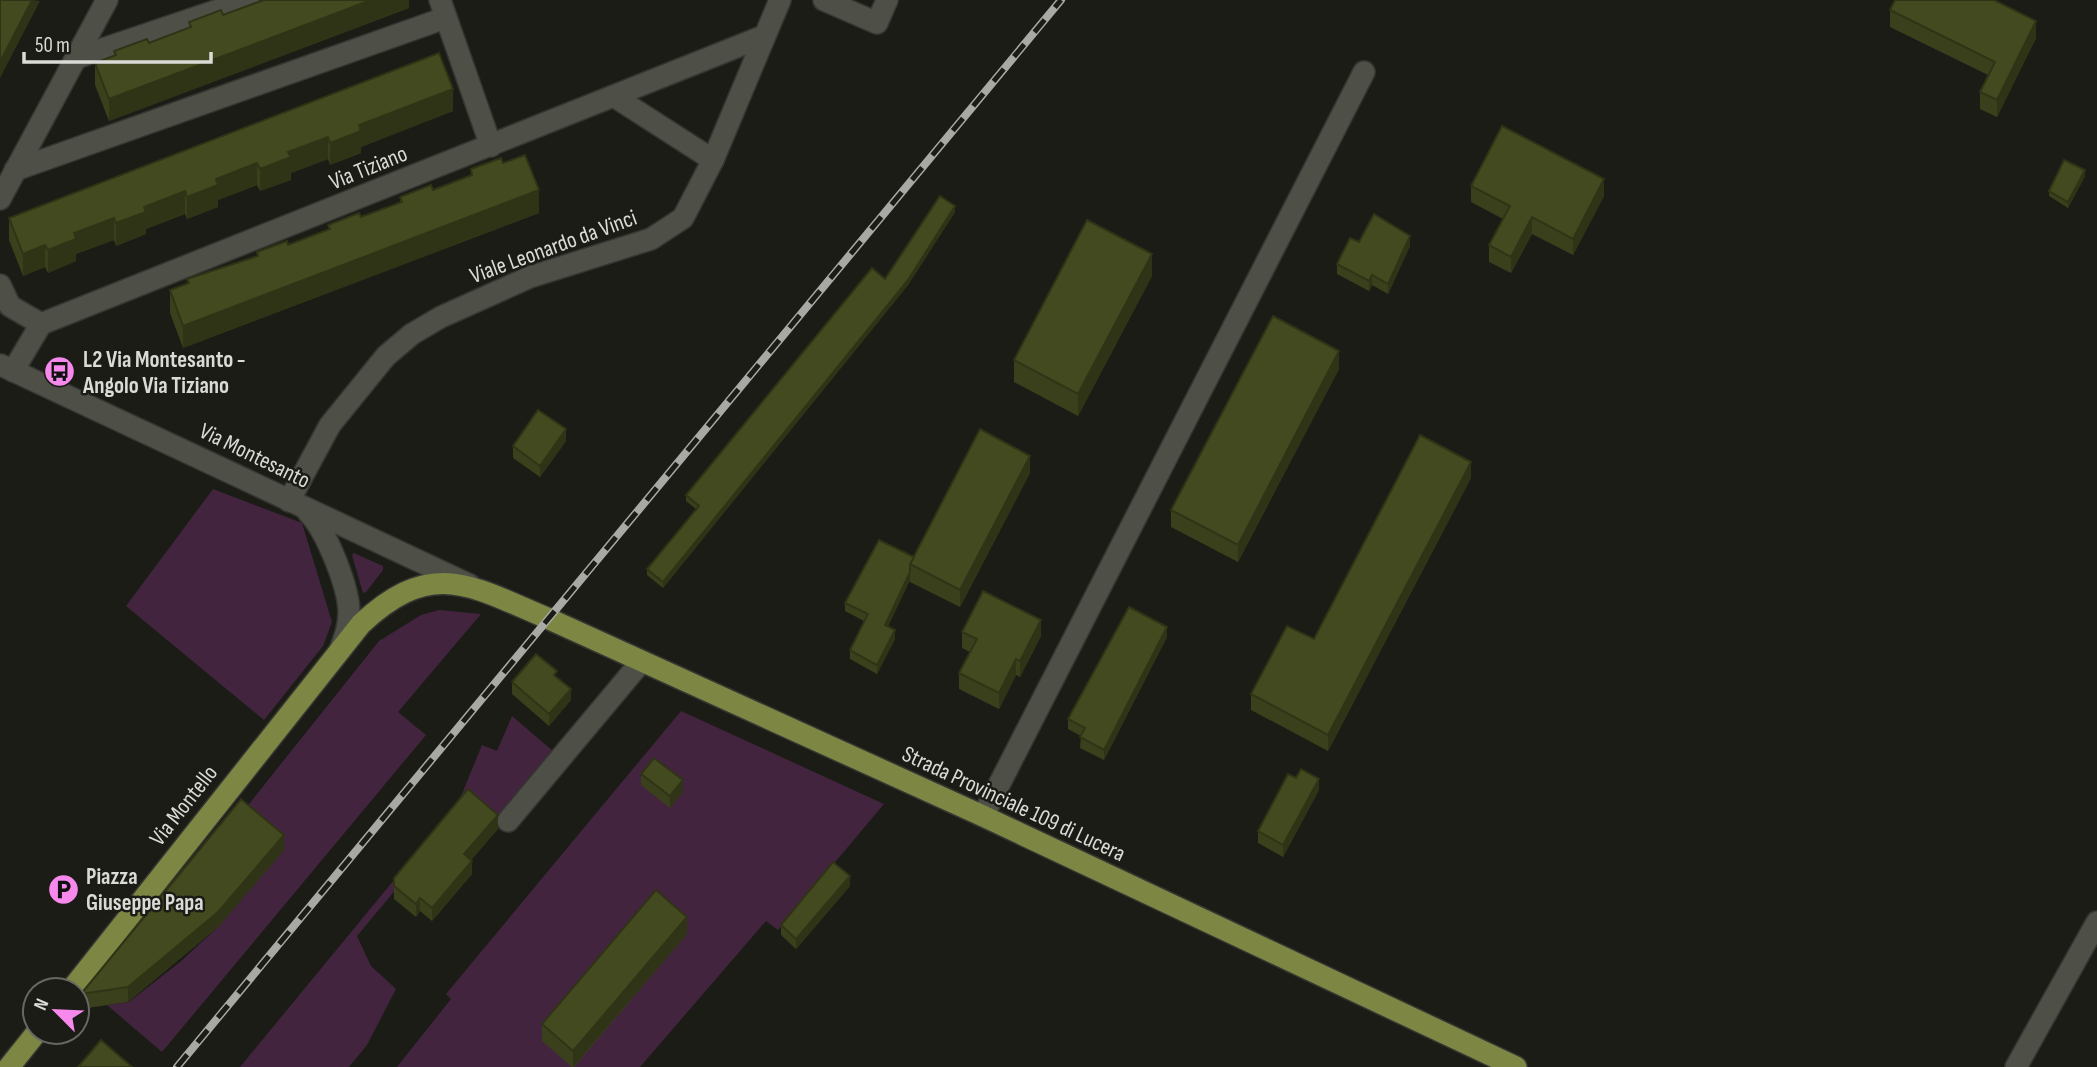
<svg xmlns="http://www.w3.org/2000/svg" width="2097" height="1067" viewBox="0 0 2097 1067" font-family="'Sofia Sans Condensed',sans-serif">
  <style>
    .green { fill: #42243f }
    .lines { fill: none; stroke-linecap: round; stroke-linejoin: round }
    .minor-casing { stroke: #353632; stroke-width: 24 }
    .major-casing { stroke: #353632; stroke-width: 24 }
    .minor { stroke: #4e5048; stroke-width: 21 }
    .major { stroke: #7d8643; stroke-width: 21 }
    .rail-casing { stroke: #a8a9a4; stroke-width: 8 }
    .rail { stroke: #1b1c16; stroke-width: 5; stroke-dasharray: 16; stroke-linecap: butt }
    .wall { fill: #3a401b }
    .shaded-wall { fill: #303416 }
    .building { fill: #444a1f; stroke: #303416; stroke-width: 2 }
    .labels { text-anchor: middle; stroke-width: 5; stroke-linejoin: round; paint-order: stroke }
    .street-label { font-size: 23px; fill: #dadbd7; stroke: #1b1c16 }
    .poi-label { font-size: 23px; font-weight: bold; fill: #dadbd7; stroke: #1b1c16; text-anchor: start }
  </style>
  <rect width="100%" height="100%" fill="#1b1c16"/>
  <g class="green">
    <polygon points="213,489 302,523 332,622 323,646 264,720 126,606"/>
    <polygon points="354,553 383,566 383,570 366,592 363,593 352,555"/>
    <polygon points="439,610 481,614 398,712 426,735 162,1052 107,1005 129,1002 180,962 218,927 284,850 241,814 379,641 421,615"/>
    <polygon points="681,711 884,804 778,930 766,921 640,1067 397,1067 451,999 446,994"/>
    <polygon points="512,716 554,752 493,824 468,803 357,936 371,966 396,989 367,1045 349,1067 240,1067 459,801 482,745 497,751"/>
  </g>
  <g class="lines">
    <defs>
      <g id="minor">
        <polyline points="440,0 491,146"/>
        <polyline points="824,0 877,23 887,0"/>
        <polyline points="76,58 248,0"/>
        <polyline points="615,97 713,160"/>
        <polyline points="15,170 445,18"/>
        <polyline points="0,199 107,0"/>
        <polyline points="0,285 10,306 41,324"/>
        <polyline points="1,365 470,585"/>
        <polyline points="13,371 41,324 764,36"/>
        <polyline points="289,501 330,425 386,356 412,334 441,317 530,277 651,239 683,218 713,160 780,0"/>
        <path d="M308 512C326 530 349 587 349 613 349 626 345 638 340 650"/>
        <polyline points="983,816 1364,72"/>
        <polyline points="508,821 641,662"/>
        <polyline points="2016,1067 2097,922"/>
      </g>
      <g id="major">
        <path d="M71 990 361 624C432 558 469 585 547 618L983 816 1516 1067"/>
        <polyline points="9,1067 37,1032"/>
      </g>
    </defs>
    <use href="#minor" class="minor-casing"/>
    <use href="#major" class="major-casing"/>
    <use href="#minor" class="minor"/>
    <use href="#major" class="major"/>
    <defs>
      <polyline id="rail" points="177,1067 1061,0"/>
    </defs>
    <use href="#rail" class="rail-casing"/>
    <use href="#rail" class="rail"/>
  </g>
  <g class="wall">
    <polygon points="409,0 409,8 109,121 95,85 95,63 114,56 114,51 149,43 189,28 189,22 223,15"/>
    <polygon points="1890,10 2036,38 1997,117 1980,109 1980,92 1988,75 1890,27"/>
    <polygon points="439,53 453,111 361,147 361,153 330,165 328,159 291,173 291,180 260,191 257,185 218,200 218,207 187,219 185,214 146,229 146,234 116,246 114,240 76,254 76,261 48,273 45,267 23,276 9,240 9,218"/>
    <polygon points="503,163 539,213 183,348 170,313 170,290 187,284 187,279 257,256 257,252 288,245 328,230 328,225 361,217 400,202 400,197 433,190 471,176 471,169"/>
    <polygon points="2085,176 2068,208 2049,196 2049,191"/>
    <polygon points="1471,186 1604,196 1573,255 1532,234 1511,273 1489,262 1489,245 1503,219 1471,202"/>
    <polygon points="955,212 908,285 663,588 647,575 647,569 696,509 686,501 686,495 885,279"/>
    <polygon points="1359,242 1410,246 1388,294 1372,285 1369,291 1337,274 1337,264"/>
    <polygon points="1152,276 1078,416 1014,382 1014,360"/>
    <polygon points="1339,369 1238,562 1171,527 1171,510"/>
    <polygon points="566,441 540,477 513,458 513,446"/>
    <polygon points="1030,473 960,607 910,582 910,580 888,626 895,639 877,674 850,659 850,650 864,621 845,611 845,603 914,557"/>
    <polygon points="1471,478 1328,751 1251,710 1251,694 1314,639"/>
    <polygon points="962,632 1041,636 1020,677 1016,675 999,709 959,689 959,673 970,652 962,648"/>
    <polygon points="1167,637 1104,760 1080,748 1081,736 1068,729 1068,719"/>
    <polygon points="557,677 571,700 549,726 512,694 512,682"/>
    <polygon points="641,774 683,792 670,808 641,785"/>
    <polygon points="1319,790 1283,857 1258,843 1258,831"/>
    <polygon points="498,829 471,860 472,874 432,921 420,911 416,917 394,899 394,878"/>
    <polygon points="284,850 218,927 128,1002 81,1009 81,994"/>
    <polygon points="850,886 796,949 781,935 781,925"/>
    <polygon points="687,934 574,1067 572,1067 542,1041 542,1024"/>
  </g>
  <g class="shaded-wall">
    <polygon points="32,0 40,1 0,78 0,62"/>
    <polygon points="371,0 409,0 409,8 109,121 109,99"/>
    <polygon points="2036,21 2036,38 1997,117 1997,100"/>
    <polygon points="453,89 453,111 361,147 361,153 330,165 330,143 359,125"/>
    <polygon points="328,137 328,159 291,173 291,180 260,191 260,169 288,152"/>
    <polygon points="257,163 257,185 218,200 218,207 187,219 187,197 216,179"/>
    <polygon points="2085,170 2085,176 2068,208 2068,202"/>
    <polygon points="1604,179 1604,196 1573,255 1573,239"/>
    <polygon points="539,190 539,213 183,348 183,326"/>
    <polygon points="185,191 185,214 146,229 146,234 116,246 116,223 144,207"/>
    <polygon points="955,206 955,212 908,285 663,588 663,582"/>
    <polygon points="1532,217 1532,234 1511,273 1511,257"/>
    <polygon points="114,218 114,240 76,254 76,261 48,273 48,250 74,233"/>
    <polygon points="1410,236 1410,246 1388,294 1388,284"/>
    <polygon points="45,245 45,267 23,276 23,254"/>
    <polygon points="1152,254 1152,276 1078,416 1078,394"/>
    <polygon points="1372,275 1372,285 1369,291 1369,281"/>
    <polygon points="1339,351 1339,369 1238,562 1238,545"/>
    <polygon points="566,429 566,441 540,477 540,466"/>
    <polygon points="1030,456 1030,473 960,607 960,590"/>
    <polygon points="1471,462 1471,478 1328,751 1328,735"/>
    <polygon points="910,572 910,580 885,633 885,625"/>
    <polygon points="1041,620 1041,636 1020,677 1020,661"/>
    <polygon points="1167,627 1167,637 1104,760 1104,750"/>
    <polygon points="895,630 895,639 877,674 877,665"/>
    <polygon points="1016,659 1016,675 999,709 999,693"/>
    <polygon points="571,689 571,700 549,726 549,714"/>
    <polygon points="1319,779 1319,790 1283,857 1283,845"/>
    <polygon points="683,780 683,792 670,808 670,796"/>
    <polygon points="498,815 498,829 464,868 464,854"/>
    <polygon points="284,835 284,850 218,927 128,1002 128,987"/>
    <polygon points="472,861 472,874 432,921 432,908"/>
    <polygon points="850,876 850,886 796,949 796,939"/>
    <polygon points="420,898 420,911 416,917 416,904"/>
    <polygon points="687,917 687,934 573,1067 573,1051"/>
  </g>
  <g class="building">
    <polygon points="0,0 32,0 0,62"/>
    <polygon points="264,0 371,0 109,99 95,63 116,55 114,51 147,39 149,43 191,27 189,22 221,10 223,15"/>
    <polygon points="1895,0 1994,0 2036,21 1997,100 1980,92 1995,62 1890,10"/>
    <polygon points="439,53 453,89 359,125 361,131 330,143 328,137 288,152 291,157 260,169 257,163 216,179 218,185 187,197 185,191 144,207 146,212 116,223 114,218 74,233 76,239 48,250 45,245 23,254 9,218"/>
    <polygon points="1502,126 1604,179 1573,239 1532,217 1511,257 1489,245 1510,206 1471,186"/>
    <polygon points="525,155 539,190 183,326 170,290 189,283 187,279 258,256 257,252 287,241 288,245 330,229 328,225 359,213 361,217 402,202 400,197 431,185 433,190 472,175 471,169 501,158 503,163"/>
    <polygon points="2064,160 2085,170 2068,202 2049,191"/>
    <polygon points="940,196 955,206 908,280 663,582 647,569 699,506 686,495 872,268 885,279"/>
    <polygon points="1374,214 1410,236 1388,284 1372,275 1369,281 1337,264 1350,238 1359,242"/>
    <polygon points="1087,220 1152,254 1078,394 1014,360"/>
    <polygon points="1273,316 1339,351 1238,545 1171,510"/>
    <polygon points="538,410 566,429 540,466 513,446"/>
    <polygon points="980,429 1030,456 960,590 910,564"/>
    <polygon points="1420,435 1471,462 1328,735 1251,694 1287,626 1314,639"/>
    <polygon points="879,540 914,557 910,564 910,572 885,625 895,630 877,665 850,650 868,614 845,603"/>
    <polygon points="983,591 1041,620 1020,661 1016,659 999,693 959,673 977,639 962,632"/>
    <polygon points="1129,607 1167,627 1104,750 1080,737 1085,728 1068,719"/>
    <polygon points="536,654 557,671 554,675 571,689 549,714 512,682"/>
    <polygon points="654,758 683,780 670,796 641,774"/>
    <polygon points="1301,769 1319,779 1283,845 1258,831 1288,774 1296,778"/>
    <polygon points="468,789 498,815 464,854 472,861 432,908 420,898 416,904 394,886 394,878"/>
    <polygon points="241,799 284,835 218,912 128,987 81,994"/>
    <polygon points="833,862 850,876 796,939 781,925"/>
    <polygon points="656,890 687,917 573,1051 542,1024"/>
    <polygon points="101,1040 132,1067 78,1067"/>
  </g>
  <defs>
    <symbol id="bus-disc" viewBox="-11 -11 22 22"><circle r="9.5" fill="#f788ec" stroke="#1b1c16"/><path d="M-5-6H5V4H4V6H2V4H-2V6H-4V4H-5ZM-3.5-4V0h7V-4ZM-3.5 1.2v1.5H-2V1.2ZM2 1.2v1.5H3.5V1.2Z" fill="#111"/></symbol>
    <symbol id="parking-disc" viewBox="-11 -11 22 22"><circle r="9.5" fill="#f788ec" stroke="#1b1c16"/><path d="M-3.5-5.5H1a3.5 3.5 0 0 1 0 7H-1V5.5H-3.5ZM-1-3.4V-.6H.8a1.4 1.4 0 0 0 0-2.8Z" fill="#111"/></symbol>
  </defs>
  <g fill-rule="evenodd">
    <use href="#bus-disc" x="42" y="354" width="35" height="35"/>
    <use href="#parking-disc" x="46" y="872" width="35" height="35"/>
  </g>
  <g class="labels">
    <g class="street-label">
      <text transform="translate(368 167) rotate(-22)" y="8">Via Tiziano</text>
      <text transform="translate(553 246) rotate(-20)" y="8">Viale Leonardo da Vinci</text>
      <text transform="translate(255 455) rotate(26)" y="8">Via Montesanto</text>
      <text transform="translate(1014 803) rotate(25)" y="8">Strada Provinciale 109 di Lucera</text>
      <text transform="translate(183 805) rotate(-52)" y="8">Via Montello</text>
    </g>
    <g class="poi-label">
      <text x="83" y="367">L2 Via Montesanto -<tspan x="83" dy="26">Angolo Via Tiziano</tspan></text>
      <text x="86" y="884">Piazza<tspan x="86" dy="26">Giuseppe Papa</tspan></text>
    </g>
  </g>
  <g transform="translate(56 1011) rotate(294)"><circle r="33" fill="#1b1c16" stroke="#676863" stroke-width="2"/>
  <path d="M0-5L12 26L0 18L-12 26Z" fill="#f788ec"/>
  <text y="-10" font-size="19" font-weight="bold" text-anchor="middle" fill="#dadbd7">N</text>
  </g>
  <path d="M24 52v10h187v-10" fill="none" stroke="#dadbd7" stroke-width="3.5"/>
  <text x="35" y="52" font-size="21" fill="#dadbd7" stroke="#1b1c16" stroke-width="5" paint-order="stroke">50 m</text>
</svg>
